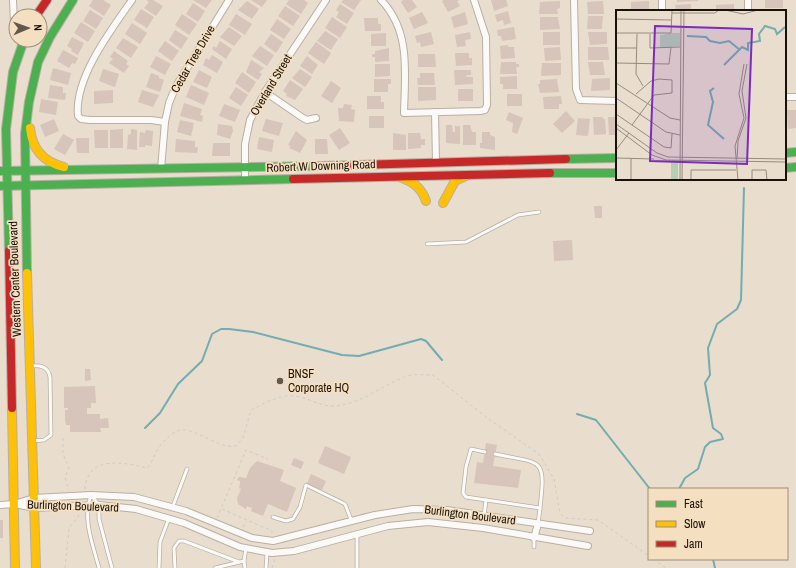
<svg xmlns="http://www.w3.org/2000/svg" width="796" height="568" viewBox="0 0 796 568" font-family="'Archivo Narrow',sans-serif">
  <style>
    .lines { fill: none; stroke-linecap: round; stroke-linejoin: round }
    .stream { stroke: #71adb1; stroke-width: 2 }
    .building { fill: #d7c4bb }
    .lane-casing { stroke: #b9afa3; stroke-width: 4.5 }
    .street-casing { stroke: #b9afa3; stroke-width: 8 }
    .fast-casing { stroke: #b9afa3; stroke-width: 10 }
    .slow-casing { stroke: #b9afa3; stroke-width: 10 }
    .jam-casing { stroke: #b9afa3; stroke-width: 10 }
    .path { stroke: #d0ccc8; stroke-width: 1; stroke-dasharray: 3 3; stroke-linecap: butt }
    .lane { stroke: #fcfaf8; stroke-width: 3 }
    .street { stroke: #fcfaf8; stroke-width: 6 }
    .fast { stroke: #4caf50; stroke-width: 8 }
    .slow { stroke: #ffc107; stroke-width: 8 }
    .jam { stroke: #c62828; stroke-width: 8 }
    .poi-dot { fill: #62594d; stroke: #f5dfc1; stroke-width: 1.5 }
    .labels { text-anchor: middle; stroke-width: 3.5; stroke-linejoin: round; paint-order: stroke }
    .street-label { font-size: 12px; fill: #1a1208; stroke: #f5dfc1 }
    .poi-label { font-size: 12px; fill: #1a1208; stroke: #f5dfc1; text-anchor: start }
    .inset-river { fill: none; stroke: #71adb1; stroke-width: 2 }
    .inset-road { fill: none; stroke: #968c7e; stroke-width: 1 }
    .view { fill: #7b2cbf; fill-opacity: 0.15; stroke: #7b2cbf; stroke-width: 2 }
    .inset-edge { fill: none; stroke: #1a1208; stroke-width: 2 }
  </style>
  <rect width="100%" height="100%" fill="#e9ddcd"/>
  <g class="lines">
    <g class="stream">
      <polyline points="577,414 596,420 650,489"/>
      <polyline points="145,428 160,413 178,384 202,361 212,334 221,329 229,329 253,332 342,355 359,356 421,339 426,341 442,360"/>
      <polyline points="679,489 685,478 698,469 705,447 710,442 723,439 721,434 713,428 705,383 710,375 708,348 717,324 737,309 741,300 744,188"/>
      <polyline points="713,559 715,568"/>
    </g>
  </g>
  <g class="building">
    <polygon points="93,0 103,0 111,5 104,16 89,6"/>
    <polygon points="146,0 153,0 163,6 156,16 144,8 149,2"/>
    <polygon points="193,0 212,0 206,8"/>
    <polygon points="251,0 267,0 262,7"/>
    <polygon points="289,0 304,0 308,3 301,14 286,4"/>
    <polygon points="343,0 361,0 354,10 341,2"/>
    <polygon points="403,0 412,0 417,7 408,13 401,2"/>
    <polygon points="444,0 460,0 457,1 460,6 448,12 442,1"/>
    <polygon points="491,0 506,0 508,6 494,11"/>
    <polygon points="677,0 698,0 698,1 677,2"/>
    <rect x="765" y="0" width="18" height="8"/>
    <polygon points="247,1 259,9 252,19 238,10"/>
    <polygon points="560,1 560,8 557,9 558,14 539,14 540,2"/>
    <polygon points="603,1 604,14 588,14 587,2"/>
    <polygon points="649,1 649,11 631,11 631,2"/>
    <polygon points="193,3 205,11 198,22 186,14"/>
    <polygon points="340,4 354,13 347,24 336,17 339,12 336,10"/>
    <polygon points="691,4 691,11 676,11 675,5"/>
    <polygon points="734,4 734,11 716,11 716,5"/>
    <polygon points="285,6 300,16 293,26 278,16"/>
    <polygon points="141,9 154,17 147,28 134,20"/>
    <polygon points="90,10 103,18 96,29 83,21"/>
    <polygon points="508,11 511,23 504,25 503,20 497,22 495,15"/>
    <polygon points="422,12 428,23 414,29 409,18"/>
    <polygon points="465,12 468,24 454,28 451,17"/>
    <polygon points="182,14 197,24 189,35 175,25"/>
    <polygon points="236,14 252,24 245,35 229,25"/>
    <polygon points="588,16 603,16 602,29 587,29"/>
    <polygon points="332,17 347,27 340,38 325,28"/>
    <polygon points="540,17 558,17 560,29 540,30"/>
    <polygon points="364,18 378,18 378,24 381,24 381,31 365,31"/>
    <polygon points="277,19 291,29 284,39 270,30"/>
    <polygon points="81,22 95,31 88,42 74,33"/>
    <polygon points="132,23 147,33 140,44 125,34"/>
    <polygon points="229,27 242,36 234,46 220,37"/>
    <polygon points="514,27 516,39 502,41 501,36 498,36 497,30"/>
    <polygon points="175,30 188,38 181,49 169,40"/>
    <polygon points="325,31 338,39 331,50 317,41"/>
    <polygon points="431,32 434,44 421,47 420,42 417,43 415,36"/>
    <polygon points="470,32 471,39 465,40 466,46 457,47 455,35"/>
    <rect x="543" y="32" width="17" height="13"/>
    <polygon points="588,32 607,32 607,44 590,45"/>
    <polygon points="386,33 386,46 371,46 371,34"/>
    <polygon points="271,34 283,42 276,53 264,44"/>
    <polygon points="72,37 84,43 78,55 71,51 72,49 67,46"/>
    <polygon points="123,38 138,47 131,58 116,48"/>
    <polygon points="165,41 179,51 172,61 158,51"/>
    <polygon points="220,41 232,49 226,59 212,49 214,46 216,48"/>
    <polygon points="316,42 331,53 324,64 308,53"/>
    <polygon points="508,45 508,47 514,47 515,58 501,59 500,46"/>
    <polygon points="260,46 274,55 267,66 252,56"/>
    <polygon points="560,47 561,60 545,61 544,48"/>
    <polygon points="588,47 608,47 609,60 588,60"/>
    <polygon points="389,48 389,61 375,62 375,57 372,57 372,54 375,54 375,51"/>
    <polygon points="63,50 78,58 75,64 72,63 69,68 57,61"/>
    <polygon points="114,51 128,61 126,64 129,66 124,73 109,63 113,59 110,57"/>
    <polygon points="455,53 469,53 469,58 472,58 472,65 456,66"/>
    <polygon points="418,54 435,54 436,67 418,67"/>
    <polygon points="212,55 223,62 217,73 203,65 206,58 209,60"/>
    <polygon points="156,56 171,64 165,75 150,67"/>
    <polygon points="307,56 318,65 312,74 300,66"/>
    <polygon points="251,60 264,68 259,72 262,74 258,80 246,72"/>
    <polygon points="501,62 516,62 516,64 519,64 519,67 516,67 517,74 500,74"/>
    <polygon points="588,62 603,62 605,75 590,75"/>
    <polygon points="542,63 561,63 561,75 541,76"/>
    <polygon points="375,64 390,64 390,76 375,77"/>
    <polygon points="53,68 71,73 68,85 50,80"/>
    <polygon points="103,69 119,74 115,87 99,81"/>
    <polygon points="300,69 312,77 305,87 292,78"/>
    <polygon points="199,70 212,77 207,88 193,82"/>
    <polygon points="454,70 471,70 471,75 467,75 466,77 473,77 473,84 455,85"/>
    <polygon points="242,72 256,82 249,93 235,83"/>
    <polygon points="151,73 159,76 159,78 164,80 160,92 146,87"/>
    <polygon points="420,73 434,73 435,85 418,85 417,78 420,78"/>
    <polygon points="517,76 517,89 503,89 503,84 500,84 500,77"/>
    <polygon points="610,78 610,90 591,91 592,79"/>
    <polygon points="374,79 391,79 391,84 388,84 388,92 374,92"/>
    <polygon points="557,79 559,92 540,93 538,84 540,84 540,80"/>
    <polygon points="290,80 303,89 295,100 286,96 287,94 283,91"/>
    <polygon points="331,81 341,88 332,103 321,96"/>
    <polygon points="50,85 63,87 63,93 66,93 65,100 48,98"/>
    <polygon points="191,85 209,93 204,105 186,97"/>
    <polygon points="236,87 248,95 241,106 229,98"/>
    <polygon points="418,87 436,87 436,100 418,101"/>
    <rect x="458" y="89" width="15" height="12"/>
    <polygon points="113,90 113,103 94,104 94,91"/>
    <polygon points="142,90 159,95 153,107 138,102"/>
    <rect x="507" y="94" width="15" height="12"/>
    <polygon points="367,96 381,96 381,102 384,102 384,109 367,109"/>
    <polygon points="561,96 562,104 559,104 559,109 544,109 543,97"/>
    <polygon points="41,99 58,102 56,115 39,112"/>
    <polygon points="184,103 202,109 200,115 203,116 202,122 180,116"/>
    <polygon points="224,104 240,110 235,122 219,116"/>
    <polygon points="344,104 352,105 351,109 355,110 354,122 339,121 338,108 343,108"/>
    <polygon points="787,110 796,110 796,128 788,129"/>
    <polygon points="566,111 575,121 562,133 553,124"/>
    <polygon points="509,112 523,118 517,134 512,132 513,123 506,120"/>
    <polygon points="615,114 617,114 617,135 609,135 608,117 615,117"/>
    <rect x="369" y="116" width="15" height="12"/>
    <polygon points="593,117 603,117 603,119 605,119 606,134 594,135"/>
    <polygon points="578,118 590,119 588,136 576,135"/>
    <polygon points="54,119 59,131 45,137 40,125"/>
    <polygon points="266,119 283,123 279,136 262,131"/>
    <polygon points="180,120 194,123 191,136 177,132"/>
    <polygon points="218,124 232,126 233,131 230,139 217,135"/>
    <polygon points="446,125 452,125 453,132 455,132 455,126 460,126 460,144 446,143"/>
    <polygon points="463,125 470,125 472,132 476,132 476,145 463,145"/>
    <polygon points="340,128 350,143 339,150 329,135"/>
    <polygon points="123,129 123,148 110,148 110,130"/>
    <polygon points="131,129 137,130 137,150 127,149 128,135 131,134"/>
    <polygon points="94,130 108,130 108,148 95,148"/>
    <polygon points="146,130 153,131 152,146 145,145 145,147 139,147 140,132 145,133"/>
    <polygon points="296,131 307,140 300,153 289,148 291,146 288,145"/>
    <polygon points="482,132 490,132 490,135 495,137 495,150 480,148 480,143 482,143"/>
    <polygon points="393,133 406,135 406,150 393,150"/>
    <polygon points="408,133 420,133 421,139 425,139 425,145 421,145 421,148 408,149"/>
    <polygon points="63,134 74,140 65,155 54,149"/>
    <polygon points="259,137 274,140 272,152 257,149"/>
    <polygon points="76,138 89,138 89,153 77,153"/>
    <polygon points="176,139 195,141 195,147 198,147 197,153 175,152"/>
    <polygon points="315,139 327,139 328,154 315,154"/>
    <polygon points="213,143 230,143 230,156 212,156"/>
    <polygon points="594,206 602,206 602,218 595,218"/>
    <polygon points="572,240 573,260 554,261 553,241"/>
    <polygon points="85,369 90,369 91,380 85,381"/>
    <polygon points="95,386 96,403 91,403 91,408 87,408 87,414 100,414 100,419 108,418 109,428 100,428 101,432 70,432 70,425 66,425 65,420 65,410 68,410 68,408 64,408 64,387"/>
    <polygon points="486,443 497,445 493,466 521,470 518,488 474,483 477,462 483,463"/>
    <polygon points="325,446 351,457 344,474 318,463"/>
    <polygon points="294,458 304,462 301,469 291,465"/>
    <polygon points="257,461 284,470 280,481 296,488 287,512 268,504 263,516 251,511 252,508 247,506 246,509 238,504 237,498 241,489 239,488 240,484 240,481 237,480 239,477 246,478 250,468"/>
    <polygon points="311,474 326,481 322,490 307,484"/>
    <rect x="0" y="520" width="3" height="18"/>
  </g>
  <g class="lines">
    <defs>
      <g id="lane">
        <polyline points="427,244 466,242 518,215 539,212"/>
        <path d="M30 366C40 365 48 366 50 377L51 435 44 440 32 441"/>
        <polyline points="485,452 471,449 466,467 463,493 466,497 486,500"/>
        <path d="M495 454C542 464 546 456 540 508"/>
        <polyline points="173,506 187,469"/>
        <polyline points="484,516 486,500 540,508 538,524"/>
        <polyline points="273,517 286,521 293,519 300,507 306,485 345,504 352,522"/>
        <polyline points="534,547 534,538"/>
        <polyline points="244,561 245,568"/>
        <path d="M99 568C93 545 82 519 91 495L99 505V519L112 568"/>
        <polyline points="159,568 160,542 169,518"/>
        <polyline points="175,568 174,548 179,541 184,541 239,562"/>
        <polyline points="215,568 244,561 246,548"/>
        <polyline points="266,568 267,553"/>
        <polyline points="357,568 357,534"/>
      </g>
      <g id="street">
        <polyline points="13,0 14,23"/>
        <path d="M132 0C111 30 74 78 78 116L81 119 90 120H151L165 122"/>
        <path d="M381 0C411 31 405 73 404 113L480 111 485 110 487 105 486 37 474 0"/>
        <polyline points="574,0 576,89 580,100 617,101"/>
        <polyline points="662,0 662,11"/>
        <polyline points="748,0 748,11"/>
        <polyline points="265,92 303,118 307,120 316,118"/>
        <polyline points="785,97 796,97"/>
        <polyline points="435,112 436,162"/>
        <polyline points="161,169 165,122 169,103 176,86 229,0"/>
        <polyline points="245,180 245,144 250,120 265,92 326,0"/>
        <polyline points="15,504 34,508 99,505 136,509 184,523 240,547 272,553 294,551 388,526 428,522 483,528 588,546"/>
        <polyline points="0,505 14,504 34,498 91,495 134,497 186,511 252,538 273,541 375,515 413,509 447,510 590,531"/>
        <polyline points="534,538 538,524"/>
      </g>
      <g id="fast">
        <polyline points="785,153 796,152"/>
        <polyline points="566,159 617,158"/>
        <polyline points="785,168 796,167"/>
        <polyline points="0,171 322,166"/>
        <polyline points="550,173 617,173"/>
        <polyline points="0,186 293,179"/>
        <polyline points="9,251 6,129 13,72 24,40"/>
        <polyline points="27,273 25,134 29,102 38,62 50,37 73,0"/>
      </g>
      <g id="slow">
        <path d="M30 128C32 149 43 162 64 167"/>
        <path d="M400 177C413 182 421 187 426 201"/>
        <polyline points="443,203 455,181 466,176"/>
        <polyline points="27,273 36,568"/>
        <polyline points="12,408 15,568"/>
      </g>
      <g id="jam">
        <polyline points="36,16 47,0"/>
        <polyline points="322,166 566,159"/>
        <polyline points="293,179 550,173"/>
        <polyline points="9,251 12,408"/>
      </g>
    </defs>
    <use href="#lane" class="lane-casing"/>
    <use href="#street" class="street-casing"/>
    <use href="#fast" class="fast-casing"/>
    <use href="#slow" class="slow-casing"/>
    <use href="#jam" class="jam-casing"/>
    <g class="path">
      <polyline points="63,438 63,454 69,468 65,477 69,490"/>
      <path d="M85 489C87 455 124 462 147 468 152 463 153 458 156 452 160 445 168 436 175 432 191 422 216 450 236 446L243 438 251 410C263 404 280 394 294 396 308 397 320 407 335 406 366 403 385 382 411 375 418 374 426 375 433 375L486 417 539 454 554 479 560 513 565 518 598 520 649 556"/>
      <polyline points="222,509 272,531 272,534"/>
      <polyline points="217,518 246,450 268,459"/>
      <polyline points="243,527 246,521"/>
      <polyline points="653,559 666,568"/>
      <polyline points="65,568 69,528 78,517 80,512"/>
      <polyline points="272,568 275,559"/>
    </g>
    <use href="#lane" class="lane"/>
    <use href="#street" class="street"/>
    <use href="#fast" class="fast"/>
    <use href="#slow" class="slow"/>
    <use href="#jam" class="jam"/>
  </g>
  <circle class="poi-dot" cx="280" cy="381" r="4"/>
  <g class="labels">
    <g class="street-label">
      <text transform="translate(193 59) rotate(-60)" y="4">Cedar Tree Drive</text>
      <text transform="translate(271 85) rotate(-59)" y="4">Overland Street</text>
      <text transform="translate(321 166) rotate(-2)" y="4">Robert W Downing Road</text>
      <text transform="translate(15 279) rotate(-92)" y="4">Western Center Boulevard</text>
      <text transform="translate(73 506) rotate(2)" y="4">Burlington Boulevard</text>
      <text transform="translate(470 515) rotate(7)" y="4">Burlington Boulevard</text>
    </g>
    <g class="poi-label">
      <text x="288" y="378">BNSF<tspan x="288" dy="14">Corporate HQ</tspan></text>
    </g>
  </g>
  <g transform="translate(616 10)">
    <rect width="170" height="170" fill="#e9ddcd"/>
    <path d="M56 23H64V36L44 38V25ZM55 152H62V170H55Z" fill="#b5cfb4"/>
    <path class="inset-river" d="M71 26 90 27 94 31 104 33 113 31 124 40M108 55 126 37 132 40V33L144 31 143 24 149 16 159 19 161 24 169 17M98 78 94 81 97 92 92 115 108 129"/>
    <path class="inset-road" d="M109 0 127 4 142 0M56 3H99L103 0M0 9 55 10M0 23H55L56 0M21 24 20 64 27 76M34 24V38L64 37M0 38H21M0 53 53 54 55 37M0 73 54 108 64 110M0 88 50 122 64 125M0 104 48 137 55 138 56 124M0 114 41 143 52 147 170 149M16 115 38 85 56 83V70L43 69 35 71 20 84M0 118 36 145 50 150 170 152M0 140 13 123M0 148 38 149M121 149 122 131 130 108 126 81 131 54M15 170V148M64 170 65 0M66 170 68 0M75 170V160H120M122 170 119 136 128 108 123 84 128 54M136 170V160H150L151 170"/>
    <path class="view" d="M39 16 136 19 131 154 34 151Z"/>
    <rect width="170" height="170" class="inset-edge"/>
  </g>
  <rect x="648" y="488" width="140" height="72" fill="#f5dfc1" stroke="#9d8d77"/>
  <rect x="656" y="501" width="20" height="6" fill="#4caf50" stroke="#9d8d77"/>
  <text x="684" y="508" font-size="12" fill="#1a1208">Fast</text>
  <rect x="656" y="521" width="20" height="6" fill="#ffc107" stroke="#9d8d77"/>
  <text x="684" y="528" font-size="12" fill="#1a1208">Slow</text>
  <rect x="656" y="541" width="20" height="6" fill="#c62828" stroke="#9d8d77"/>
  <text x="684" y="548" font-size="12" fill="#1a1208">Jam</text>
  <g transform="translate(28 28) rotate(88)"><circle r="19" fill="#f5dfc1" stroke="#9d8d77"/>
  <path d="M0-3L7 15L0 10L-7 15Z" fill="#62594d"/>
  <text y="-6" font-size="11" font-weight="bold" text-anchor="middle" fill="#1a1208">N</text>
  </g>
</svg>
